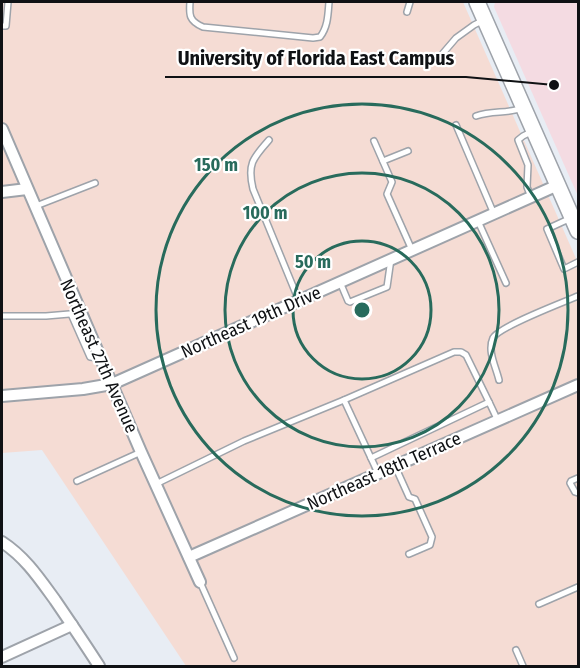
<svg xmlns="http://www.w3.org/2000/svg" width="580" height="668" viewBox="0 0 580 668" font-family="'Fira Sans Condensed',sans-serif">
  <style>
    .commercial { fill: #f5dcd4 }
    .education { fill: #f4dbe2 }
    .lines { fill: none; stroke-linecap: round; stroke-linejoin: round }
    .lane-casing { stroke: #9ea3aa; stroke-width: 8 }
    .street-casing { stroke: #9ea3aa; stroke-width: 14 }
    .secondary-casing { stroke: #9ea3aa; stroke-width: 18 }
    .lane { stroke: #fff; stroke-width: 5 }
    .street { stroke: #fff; stroke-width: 10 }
    .secondary { stroke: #fff; stroke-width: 15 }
    .ring { fill: none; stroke: #286b5c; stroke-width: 3 }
    .labels { text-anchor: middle; stroke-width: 4.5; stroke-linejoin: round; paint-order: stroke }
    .street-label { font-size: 18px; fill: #0f1114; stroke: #fff }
    .centre { fill: #286b5c; stroke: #fff; stroke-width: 3 }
    .ring-label { font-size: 18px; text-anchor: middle; font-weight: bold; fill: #286b5c; stroke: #fff; stroke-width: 4.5; stroke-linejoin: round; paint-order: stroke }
    .leader { fill: none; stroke: #0f1114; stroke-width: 2 }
    .callout-dot { fill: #0f1114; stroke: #fff; stroke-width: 2 }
    .callout-label { font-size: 20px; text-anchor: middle; font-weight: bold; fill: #0f1114; stroke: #fff; stroke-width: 4.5; stroke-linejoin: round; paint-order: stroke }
  </style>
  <rect width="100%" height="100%" fill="#e8edf4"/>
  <polygon class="commercial" points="2,2 463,2 578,263 578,666 186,666 42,450 2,453"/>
  <polygon class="education" points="495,2 578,2 578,196 494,7"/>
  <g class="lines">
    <defs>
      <g id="lane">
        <path d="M190 2C189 15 189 21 203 27L313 38 320 37C328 27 328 14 329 2"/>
        <polyline points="407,12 410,2"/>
        <polyline points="2,26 6,26 8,2"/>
        <polyline points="425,63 438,59 456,38 474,25 484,20"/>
        <path d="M476 116C493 110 507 114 522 108"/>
        <polyline points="456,125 494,214"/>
        <path d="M269 140C253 158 247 164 253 189L299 301"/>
        <polyline points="374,141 392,182 387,194 412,250"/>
        <polyline points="383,161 408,151"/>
        <polyline points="531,197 527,187 528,165 518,140 523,136 533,131"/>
        <polyline points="36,206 95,183"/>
        <polyline points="571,218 547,229 564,269 578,262"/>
        <polyline points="478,221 506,283"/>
        <polyline points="340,282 348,301 350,302 387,287 391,259"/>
        <polyline points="71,314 90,357 100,358"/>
        <polyline points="2,316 46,316 81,313"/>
        <path d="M499 380C496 367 487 351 493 338 498 327 564 302 578 296"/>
        <polyline points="344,400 454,352 461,352 466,355 489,402"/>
        <polyline points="371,458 489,402 498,421"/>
        <polyline points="395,466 409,497 415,499 432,537 430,545 409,554"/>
        <polyline points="578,478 571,481 570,483 575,492 578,493"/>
        <polyline points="77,481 141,452"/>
        <polyline points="156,484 244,441 344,400 378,473"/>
        <polyline points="200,582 234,658"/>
        <polyline points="539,604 578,587"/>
        <polyline points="516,650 523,666"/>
      </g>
      <g id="street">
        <polyline points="2,129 141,452 200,582"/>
        <polyline points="2,192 27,189"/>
        <polyline points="2,396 83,389 112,384 558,185"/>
        <path d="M2 542C25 557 39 578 55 600 70 622 85 644 99 666"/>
        <polyline points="189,557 578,385"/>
        <polyline points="2,657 72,625"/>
      </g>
      <polyline id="secondary" points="477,2 578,231"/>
    </defs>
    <use href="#lane" class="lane-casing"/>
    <use href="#street" class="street-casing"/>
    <use href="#secondary" class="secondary-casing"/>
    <use href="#lane" class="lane"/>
    <use href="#street" class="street"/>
    <use href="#secondary" class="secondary"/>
  </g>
  <g class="ring">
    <circle cx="362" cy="310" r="69"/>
    <circle cx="362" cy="310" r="137"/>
    <circle cx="362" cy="310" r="206"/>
  </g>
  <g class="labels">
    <g class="street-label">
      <text transform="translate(251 322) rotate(-24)" y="6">Northeast 19th Drive</text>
      <text transform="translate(99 356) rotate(66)" y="6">Northeast 27th Avenue</text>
      <text transform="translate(384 471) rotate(-24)" y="6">Northeast 18th Terrace</text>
    </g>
  </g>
  <circle cx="362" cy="310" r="9" class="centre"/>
  <g class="ring-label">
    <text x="216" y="171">150 m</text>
    <text x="265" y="219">100 m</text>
    <text x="313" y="268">50 m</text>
  </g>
  <path class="leader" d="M554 85L466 77H165"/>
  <circle class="callout-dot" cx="554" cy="85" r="6"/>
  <g class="callout-label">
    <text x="316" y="65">University of Florida East Campus</text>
  </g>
  <rect width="580" height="668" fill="none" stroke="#0f1114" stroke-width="6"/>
</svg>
